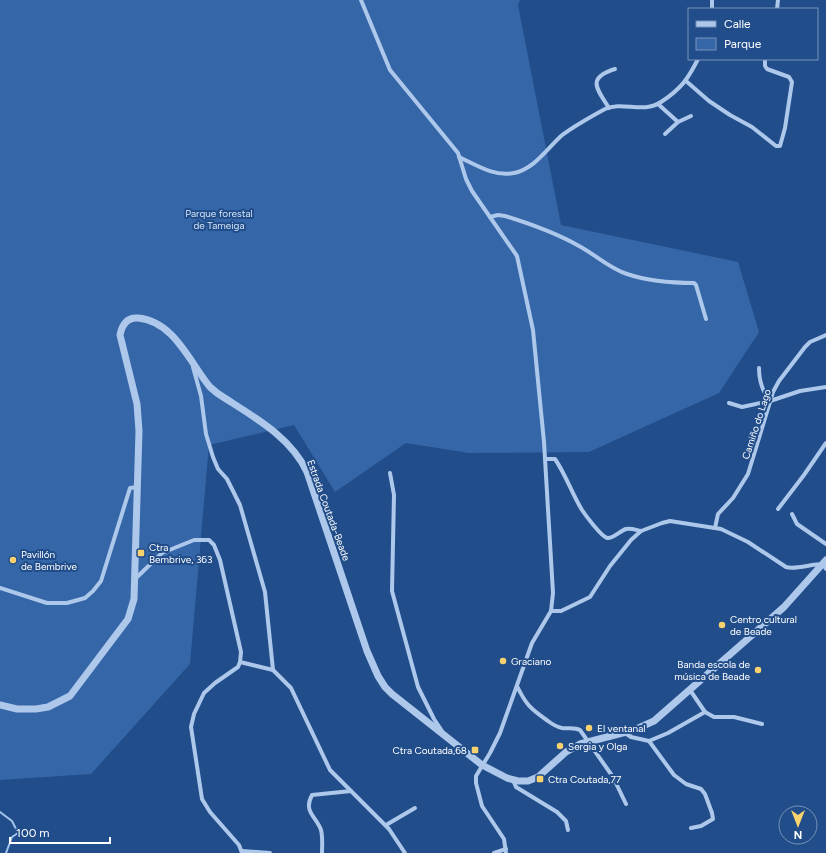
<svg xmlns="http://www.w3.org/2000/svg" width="826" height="853" viewBox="0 0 826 853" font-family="Figtree,sans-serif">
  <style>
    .green { fill: #3566a7 }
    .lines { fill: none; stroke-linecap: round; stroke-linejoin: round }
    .stream { stroke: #a1c3ec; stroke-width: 2 }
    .minor { stroke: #adc8eb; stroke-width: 4 }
    .tertiary { stroke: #adc8eb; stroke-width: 7 }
    .poi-dot { fill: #f8d26e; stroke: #214d8a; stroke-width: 1.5 }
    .labels { text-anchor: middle; stroke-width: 4; stroke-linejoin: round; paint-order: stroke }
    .park-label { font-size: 10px; fill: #d2e3f8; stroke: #214d8a }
    .street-label { font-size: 10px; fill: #fff; stroke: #214d8a }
    .poi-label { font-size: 10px; fill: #fff; stroke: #214d8a; text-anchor: start }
  </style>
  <rect width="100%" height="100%" fill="#214d8a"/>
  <polygon class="green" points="0,0 520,0 518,5 561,225 738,262 759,332 719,393 589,452 469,453 406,443 335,492 294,425 209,445 190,664 91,774 0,780"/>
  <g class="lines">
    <polyline class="stream" points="0,812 12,821 18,833 12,837 6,853"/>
    <g class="minor">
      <polyline points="361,0 390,70 458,153 466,179 472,191 517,256 533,330 544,442 553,593 551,611 532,643 500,733 490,753 476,776 476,783 482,806 504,839 506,853"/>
      <polyline points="712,9 712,0"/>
      <polyline points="777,9 778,0"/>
      <polyline points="686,81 709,101 730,115 752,127 776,146 780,146 785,128 792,82 789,77 767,69 765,66 765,59"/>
      <polyline points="658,104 678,122"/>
      <path d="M609 108C597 89 586 78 615 69"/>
      <polyline points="665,134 678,122 691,116"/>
      <path d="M459 157C476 165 494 177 514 173 534 169 547 149 561 136 570 129 594 115 605 109 623 101 643 114 661 102 681 89 688 79 698 59"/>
      <path d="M490 217 498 215 505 216C531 224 556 233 579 246 596 255 609 268 627 274 648 281 672 283 694 283L696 285 706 319"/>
      <polyline points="193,367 201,396 206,434 213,457 218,469 227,479 240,505 265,592 273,670"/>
      <path d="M759 368C759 381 762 391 770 401"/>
      <polyline points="729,403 742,407 770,401 800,391 826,387"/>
      <path d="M545 459H555C566 475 572 494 582 510 586 516 601 536 607 538 613 539 620 531 626 529 631 528 636 530 641 531"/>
      <polyline points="390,473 394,495 392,591 418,687 434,719 442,731"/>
      <polyline points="778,509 804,475 826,443"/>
      <polyline points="792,514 797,524 826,544"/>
      <polyline points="715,528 718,514 733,498 748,474 773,392 779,381 805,347 810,342 826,335"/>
      <polyline points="135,579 162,553 194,540 209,540 214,545 220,560 241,652 240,662 238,667 215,683 204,693 194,714 191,727 202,799 210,812 239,845 242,853"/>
      <polyline points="0,588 47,603 67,603 85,598 93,591 101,581 130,488 138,487"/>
      <path d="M551 611H561L590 597 610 566 631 540 641 531 662 523 670 521 721 529 748 542 786 567C795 570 811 564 823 564L826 569"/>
      <polyline points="240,662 273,670 291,688 330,770 389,829 405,853"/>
      <path d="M517 686C526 705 531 709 548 721 552 724 556 727 562 728 569 729 574 727 580 730L613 777 626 804"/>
      <polyline points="690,690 705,712"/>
      <polyline points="625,733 631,737 649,741 674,775 686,784 701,789 705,794 712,813 713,819 701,826 691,828"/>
      <polyline points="649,741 668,733 705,712 714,717 734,717 762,724"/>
      <polyline points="513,780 516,787 557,812 566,821 568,830"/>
      <polyline points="386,825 415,808"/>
      <polyline points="242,851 270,853"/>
      <path d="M322 853C322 845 323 838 321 830 316 816 303 812 312 795L351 791"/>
      <polyline points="494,853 506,849"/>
    </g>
    <path class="tertiary" d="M0 705 17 709H36L48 707 70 696 128 619 134 599 139 431 137 404 120 335C122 325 127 317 138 318 174 321 190 363 210 387L217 393C250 415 290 435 307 472L367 651 378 676 385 687 392 694 482 765 507 778 518 781H528L538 777 566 752 580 744 634 730 654 721 784 607 826 560"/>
  </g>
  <g class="poi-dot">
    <rect x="137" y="549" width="8" height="8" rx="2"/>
    <circle cx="13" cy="560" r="4"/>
    <circle cx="722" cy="625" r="4"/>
    <circle cx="503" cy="661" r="4"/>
    <circle cx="758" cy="670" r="4"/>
    <circle cx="589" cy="728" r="4"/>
    <circle cx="560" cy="746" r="4"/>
    <rect x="471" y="746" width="8" height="8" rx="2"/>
    <rect x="536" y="775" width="8" height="8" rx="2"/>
  </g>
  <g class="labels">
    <g class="park-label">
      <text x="219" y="217">Parque forestal<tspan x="219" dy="12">de Tameiga</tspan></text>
    </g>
    <g class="street-label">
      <text transform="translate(756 424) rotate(-72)" y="4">Camiño do Lago</text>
      <text transform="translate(329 510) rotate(70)" y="4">Estrada Coutada-Beade</text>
    </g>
    <g class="poi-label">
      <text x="149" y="551">Ctra<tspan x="149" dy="12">Bembrive, 363</tspan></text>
      <text x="21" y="558">Pavillón<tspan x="21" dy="12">de Bembrive</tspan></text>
      <text x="730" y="623">Centro cultural<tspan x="730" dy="12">de Beade</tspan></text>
      <text x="511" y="665">Graciano</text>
      <text x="750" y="668" text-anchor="end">Banda escola de<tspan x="750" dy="12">música de Beade</tspan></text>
      <text x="597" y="732">El ventanal</text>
      <text x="568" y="750">Sergia y Olga</text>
      <text x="467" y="754" text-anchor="end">Ctra Coutada,68</text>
      <text x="548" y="783">Ctra Coutada,77</text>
    </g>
  </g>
  <rect x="688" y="8" width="130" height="52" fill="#214d8a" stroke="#7a94b9"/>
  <rect x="696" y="21" width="20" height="6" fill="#adc8eb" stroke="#7a94b9"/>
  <text x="724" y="28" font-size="12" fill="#ffffff">Calle</text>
  <rect x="696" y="38" width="20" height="12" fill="#3566a7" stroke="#7a94b9"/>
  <text x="724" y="48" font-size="12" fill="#ffffff">Parque</text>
  <g transform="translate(798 825) rotate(180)"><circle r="19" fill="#214d8a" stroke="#7a94b9"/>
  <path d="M0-3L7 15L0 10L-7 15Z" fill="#f8d26e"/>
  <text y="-6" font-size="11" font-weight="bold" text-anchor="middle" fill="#ffffff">N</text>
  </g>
  <path d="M10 837v6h100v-6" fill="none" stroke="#ffffff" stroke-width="2"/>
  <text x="16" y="837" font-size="12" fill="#ffffff" stroke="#214d8a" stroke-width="3" paint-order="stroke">100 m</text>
</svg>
